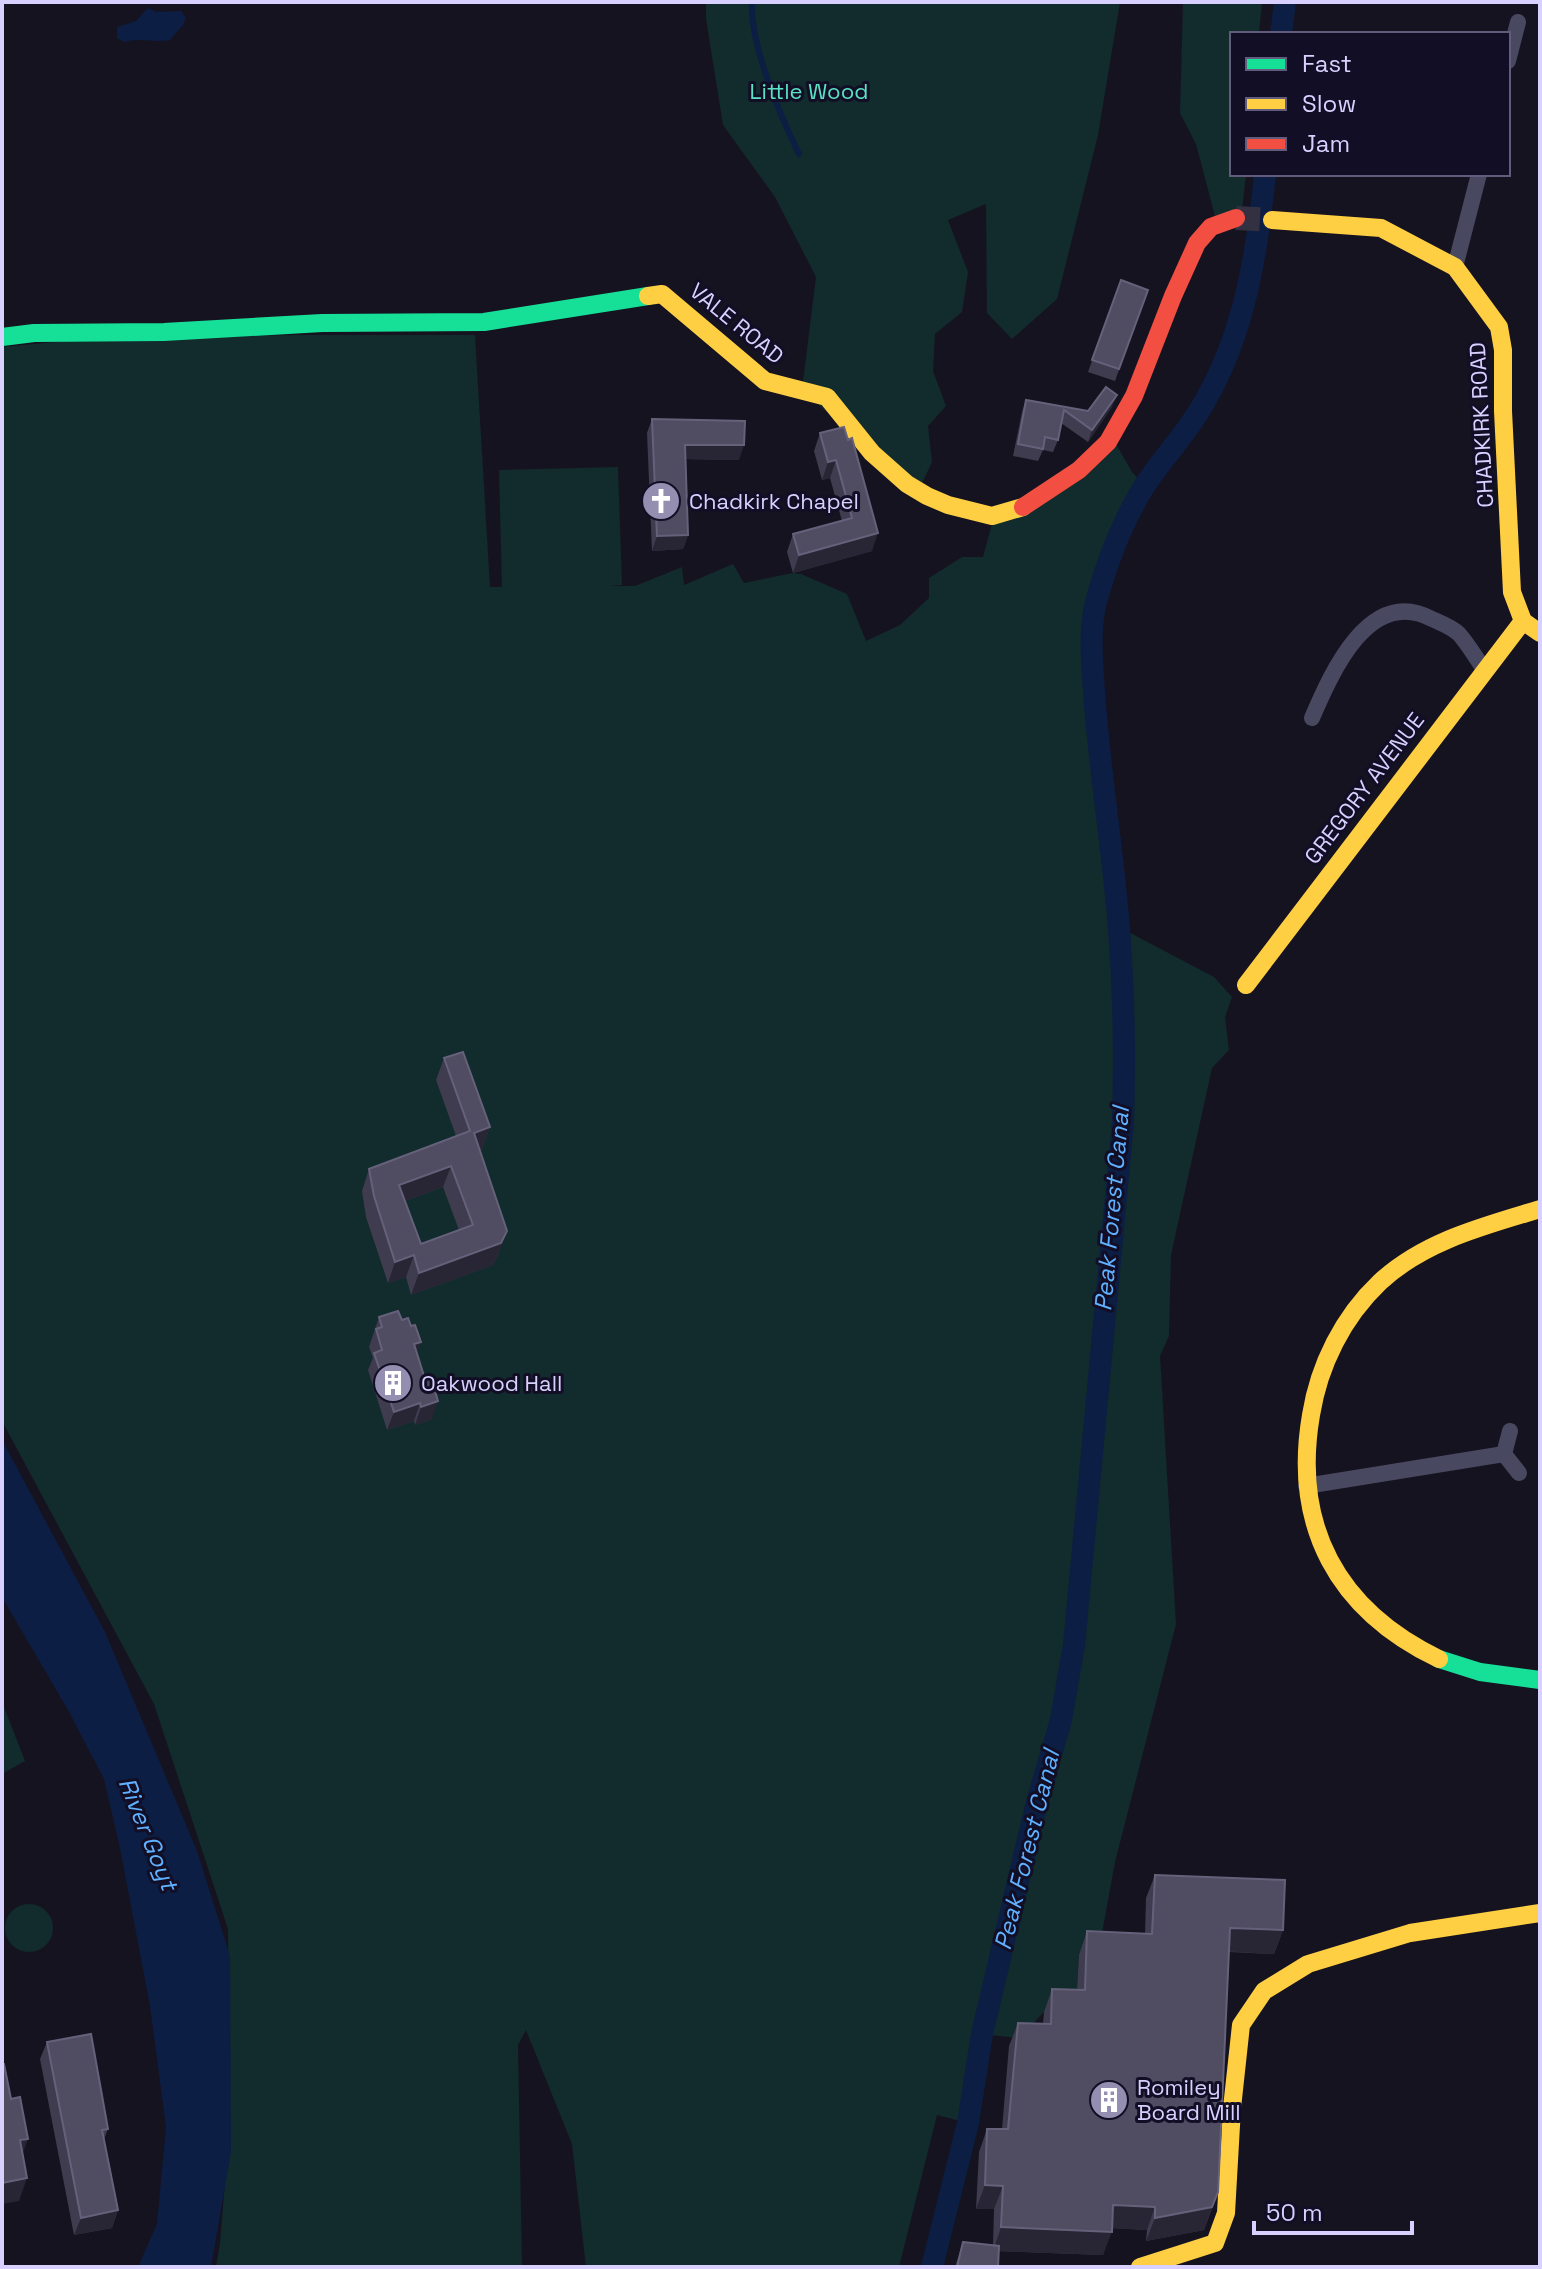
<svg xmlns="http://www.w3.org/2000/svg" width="1542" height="2269" viewBox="0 0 1542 2269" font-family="'Space Grotesk',sans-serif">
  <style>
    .green { fill: #122b2c }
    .water { fill: #0c1e43 }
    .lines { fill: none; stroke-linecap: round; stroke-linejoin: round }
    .stream { stroke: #0c1e43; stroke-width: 6 }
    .canal { stroke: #0c1e43; stroke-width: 22 }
    .secondary-tunnel { stroke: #333041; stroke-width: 24; stroke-dasharray: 24 12; stroke-linecap: butt }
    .street { stroke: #494861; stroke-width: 16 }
    .fast { stroke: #16e098; stroke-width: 18 }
    .slow { stroke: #ffcf43; stroke-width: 18 }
    .jam { stroke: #f24e42; stroke-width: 18 }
    .wall { fill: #3f3c4f; fill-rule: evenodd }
    .shaded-wall { fill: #282534 }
    .building { fill: #504c62; stroke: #65617b; stroke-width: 2; fill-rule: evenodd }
    .labels { text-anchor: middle; stroke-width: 6; stroke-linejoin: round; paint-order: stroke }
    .park-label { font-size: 22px; fill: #5ae2c4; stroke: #120e25 }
    .street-label { font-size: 22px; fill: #d8d1ff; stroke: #120e25 }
    .poi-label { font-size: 22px; fill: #d8d1ff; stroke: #120e25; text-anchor: start }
    .water-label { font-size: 24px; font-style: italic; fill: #5fb1ff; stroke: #120e25 }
  </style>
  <rect width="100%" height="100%" fill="#161320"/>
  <g class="green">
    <polygon points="706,2 1120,2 1098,135 1057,299 1012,339 987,313 986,204 948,220 968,272 962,312 935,334 933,371 946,406 928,426 932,462 918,492 802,390 816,277 775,197 723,125 706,19"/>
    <polygon points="1183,2 1262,2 1259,34 1232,34 1232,174 1246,174 1242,210 1215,216 1196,144 1180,113"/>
    <polygon points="293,335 475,335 490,587 502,587 499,470 618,467 622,585 609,586 635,586 682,567 684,585 733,564 744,583 793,573 801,574 847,594 866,641 900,625 929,598 929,578 962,557 983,557 994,516 1112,437 1132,472 1145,486 1120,533 1095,605 1093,638 1100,768 1119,927 1214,977 1232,997 1225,1017 1229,1050 1212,1068 1171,1255 1169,1336 1160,1356 1176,1624 1115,1862 1098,1955 1079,1955 1076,2014 1044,2012 1019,2038 982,2034 968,2123 937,2115 899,2267 586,2267 572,2144 526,2030 518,2045 522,2267 216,2267 220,2243 229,2133 228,1929 154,1704 2,1421 2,347 88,339"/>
    <polygon points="2,1702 25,1761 2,1774"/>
    <circle cx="29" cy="1928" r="24"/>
  </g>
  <g class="water">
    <path d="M148 8 156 12 181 11 186 18 183 25 170 40C154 43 140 37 124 42L117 38V27L136 21Z"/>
    <polygon points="2,1440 105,1632 197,1851 230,1956 231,2152 211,2267 138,2267 157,2224 166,2127 150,2006 120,1848 104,1779 68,1710 2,1597"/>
  </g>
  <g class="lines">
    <path class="stream" d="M752 2C750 46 780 115 799 154"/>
    <g class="canal">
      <polyline points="1281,34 1285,2"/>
      <path d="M932 2267 968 2123 982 2034 1036 1806 1061 1720 1074 1645 1123 1122C1125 1057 1124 992 1119 928 1113 853 1101 779 1095 705 1093 673 1088 633 1096 602 1107 562 1123 520 1145 485 1164 456 1189 431 1205 401 1245 332 1257 252 1265 174"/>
    </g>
    <polyline class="secondary-tunnel" points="1236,218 1272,220"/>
    <g class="street">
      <polyline points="1508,61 1518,22"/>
      <polyline points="1455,267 1479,174"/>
      <path d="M1312 718C1331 674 1369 585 1432 619 1441 623 1452 627 1459 634 1468 644 1476 658 1484 669"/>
      <polyline points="1510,1431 1504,1454 1519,1473"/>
      <polyline points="1306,1486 1504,1454"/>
    </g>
    <g class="fast">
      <polyline points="2,337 34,333 164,332 322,323 484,322 648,296"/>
      <polyline points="1439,1659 1480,1672 1540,1680"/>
    </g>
    <g class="slow">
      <polyline points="1272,220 1381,228 1455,267 1499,327 1503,350 1503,411 1512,592 1523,621 1540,633"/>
      <polyline points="648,296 662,294 765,381 827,397 872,453 907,484 927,496 948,505 992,516 1023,507"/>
      <polyline points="1246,985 1523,621"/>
      <path d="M1439 1659C1337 1610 1292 1526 1311 1415 1319 1365 1343 1317 1380 1282 1424 1241 1484 1226 1540 1209"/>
      <polyline points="1140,2267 1215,2243 1226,2213 1232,2108 1241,2025 1264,1991 1308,1964 1410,1933 1540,1913"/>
    </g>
    <polyline class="jam" points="1023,507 1079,470 1108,442 1134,396 1173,296 1197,243 1211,227 1236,218"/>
  </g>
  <g class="wall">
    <polygon points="1121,280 1148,290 1115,381 1088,372"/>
    <polygon points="1026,400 1088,411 1112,407 1088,442 1061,423 1058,440 1053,452 1043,450 1038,461 1013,456 1022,412"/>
    <polygon points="652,419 739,460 685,459 688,535 683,549 652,551 647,433"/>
    <polygon points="844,427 872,551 793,573 787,552 793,534 842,521 830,478 822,480 814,451 820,433"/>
    <path d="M444 1058 490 1127 482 1149 480 1150 499 1253 493 1265 411 1295 406 1277 388 1283 366 1217 362 1191 369 1169 456 1136 436 1080ZM443 1187 459 1230 421 1244 405 1201Z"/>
    <polygon points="379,1317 402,1320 411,1326 421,1342 416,1353 432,1419 415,1425 414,1421 387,1430 368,1370 373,1358 369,1347"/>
    <polygon points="1155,1875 1283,1930 1274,1954 1229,1952 1218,2192 1204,2230 1146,2241 1147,2230 1112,2228 1103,2255 998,2251 998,2267 955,2267 963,2242 993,2245 994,2209 976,2209 979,2152 987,2129 1002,2129 1009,2046 1018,2023 1043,2024 1044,2012 1052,1989 1077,1990 1079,1955 1087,1931 1145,1934 1146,1898"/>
    <polygon points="47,2042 108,2129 104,2139 118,2210 112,2228 74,2235 40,2059"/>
  </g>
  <g class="shaded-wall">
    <polygon points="1117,395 1112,407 1088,442 1092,430"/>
    <polygon points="685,445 744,445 739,460 680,459"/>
    <polygon points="836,460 830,478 822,480 828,462"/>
    <polygon points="878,533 872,551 793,573 799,555"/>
    <polygon points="688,535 683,549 652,551 657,536"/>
    <polygon points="490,1127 482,1149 466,1155 474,1133"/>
    <polygon points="451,1166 443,1187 391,1206 399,1185"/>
    <polygon points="507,1231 499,1253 493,1265 411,1295 419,1273"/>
    <polygon points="414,1255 406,1277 388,1283 395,1262"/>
    <polygon points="421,1342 414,1359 414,1344"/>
    <polygon points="438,1401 432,1419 415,1425 421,1407"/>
    <polygon points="420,1403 414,1421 387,1430 394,1412"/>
    <polygon points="1230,1928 1283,1930 1274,1954 1221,1951"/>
    <polygon points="28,2139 20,2161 20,2140"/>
    <polygon points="27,2178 19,2201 2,2204 2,2183"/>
    <polygon points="985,2185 1003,2186 994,2209 976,2209"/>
    <polygon points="1113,2205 1155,2207 1147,2230 1104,2228"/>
    <polygon points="1212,2207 1204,2230 1146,2241 1155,2218"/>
    <polygon points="118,2210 112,2228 74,2235 81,2218"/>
    <polygon points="1001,2227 1112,2232 1103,2255 993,2251"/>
  </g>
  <g class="building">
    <polygon points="1121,280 1148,290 1119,369 1092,360"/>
    <polygon points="1106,387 1117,395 1092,430 1064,410 1058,440 1045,437 1043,449 1018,444 1026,400 1088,411"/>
    <polygon points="652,419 745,421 744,445 685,445 688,535 657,536"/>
    <polygon points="844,427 848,440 852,438 878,533 799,555 793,534 852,518 836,460 828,462 820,433"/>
    <path d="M463 1052 490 1127 474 1133 507 1231 501 1243 419 1273 414 1255 395 1262 374 1196 369 1169 470 1131 444 1058ZM451 1166 473 1225 421 1244 399 1185Z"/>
    <polygon points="398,1311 402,1320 408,1318 411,1326 415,1325 421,1342 414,1344 425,1379 431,1377 438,1401 421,1407 420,1403 394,1412 374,1353 382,1350 376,1329 382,1327 379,1317"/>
    <polygon points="1155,1875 1285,1880 1283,1930 1230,1928 1218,2192 1212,2207 1155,2218 1155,2207 1113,2205 1112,2232 1001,2227 1003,2186 985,2185 987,2129 1008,2129 1018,2023 1051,2024 1052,1989 1085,1990 1087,1931 1152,1934"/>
    <polygon points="91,2034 108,2129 102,2130 118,2210 81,2218 47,2042"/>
    <polygon points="2,2064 4,2064 11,2099 20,2097 28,2139 20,2140 27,2178 2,2183"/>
    <polygon points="963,2242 999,2246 998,2267 957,2267"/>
  </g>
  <defs>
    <symbol id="church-disc" viewBox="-11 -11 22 22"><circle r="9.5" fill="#948eb1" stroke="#120e25"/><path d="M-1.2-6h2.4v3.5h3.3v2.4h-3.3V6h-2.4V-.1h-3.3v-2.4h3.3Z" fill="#fff"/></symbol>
    <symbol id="building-disc" viewBox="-11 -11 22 22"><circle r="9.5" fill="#948eb1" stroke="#120e25"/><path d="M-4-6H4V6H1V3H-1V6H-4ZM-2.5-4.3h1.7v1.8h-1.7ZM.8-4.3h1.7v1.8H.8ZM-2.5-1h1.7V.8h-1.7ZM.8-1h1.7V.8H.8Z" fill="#fff"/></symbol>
  </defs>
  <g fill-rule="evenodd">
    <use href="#church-disc" x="639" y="479" width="44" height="44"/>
    <use href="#building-disc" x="371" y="1361" width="44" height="44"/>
    <use href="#building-disc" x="1087" y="2078" width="44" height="44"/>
  </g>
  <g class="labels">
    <g class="park-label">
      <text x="809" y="99">Little Wood</text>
    </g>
    <g class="street-label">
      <text transform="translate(737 323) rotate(39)" y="8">VALE ROAD</text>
      <text transform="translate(1481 425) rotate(-93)" y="8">CHADKIRK ROAD</text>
      <text transform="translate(1364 788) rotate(-53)" y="8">GREGORY AVENUE</text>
    </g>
    <g class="poi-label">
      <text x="689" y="509">Chadkirk Chapel</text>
      <text x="421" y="1391">Oakwood Hall</text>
      <text x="1137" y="2095">Romiley<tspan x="1137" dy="25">Board Mill</tspan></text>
    </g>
    <g class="water-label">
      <text transform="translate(1112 1209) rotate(-85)" y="8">Peak Forest Canal</text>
      <text transform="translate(148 1834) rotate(68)" y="8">River Goyt</text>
      <text transform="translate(1027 1850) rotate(-76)" y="8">Peak Forest Canal</text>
    </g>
  </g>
  <rect width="1542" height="2269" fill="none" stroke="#d8d1ff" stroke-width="8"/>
  <rect x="1230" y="32" width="280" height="144" fill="#120e25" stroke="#615c7c" stroke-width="2"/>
  <rect x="1246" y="58" width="40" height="12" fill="#16e098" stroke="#615c7c" stroke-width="2"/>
  <text x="1302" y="72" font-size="24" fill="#d8d1ff">Fast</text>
  <rect x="1246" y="98" width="40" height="12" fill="#ffcf43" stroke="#615c7c" stroke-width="2"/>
  <text x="1302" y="112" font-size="24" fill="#d8d1ff">Slow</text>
  <rect x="1246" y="138" width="40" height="12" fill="#f24e42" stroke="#615c7c" stroke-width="2"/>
  <text x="1302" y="152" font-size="24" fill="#d8d1ff">Jam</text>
  <path d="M1254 2221v12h158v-12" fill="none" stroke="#d8d1ff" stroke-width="4"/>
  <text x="1266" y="2221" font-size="24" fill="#d8d1ff" stroke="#120e25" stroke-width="6" paint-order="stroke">50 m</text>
</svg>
